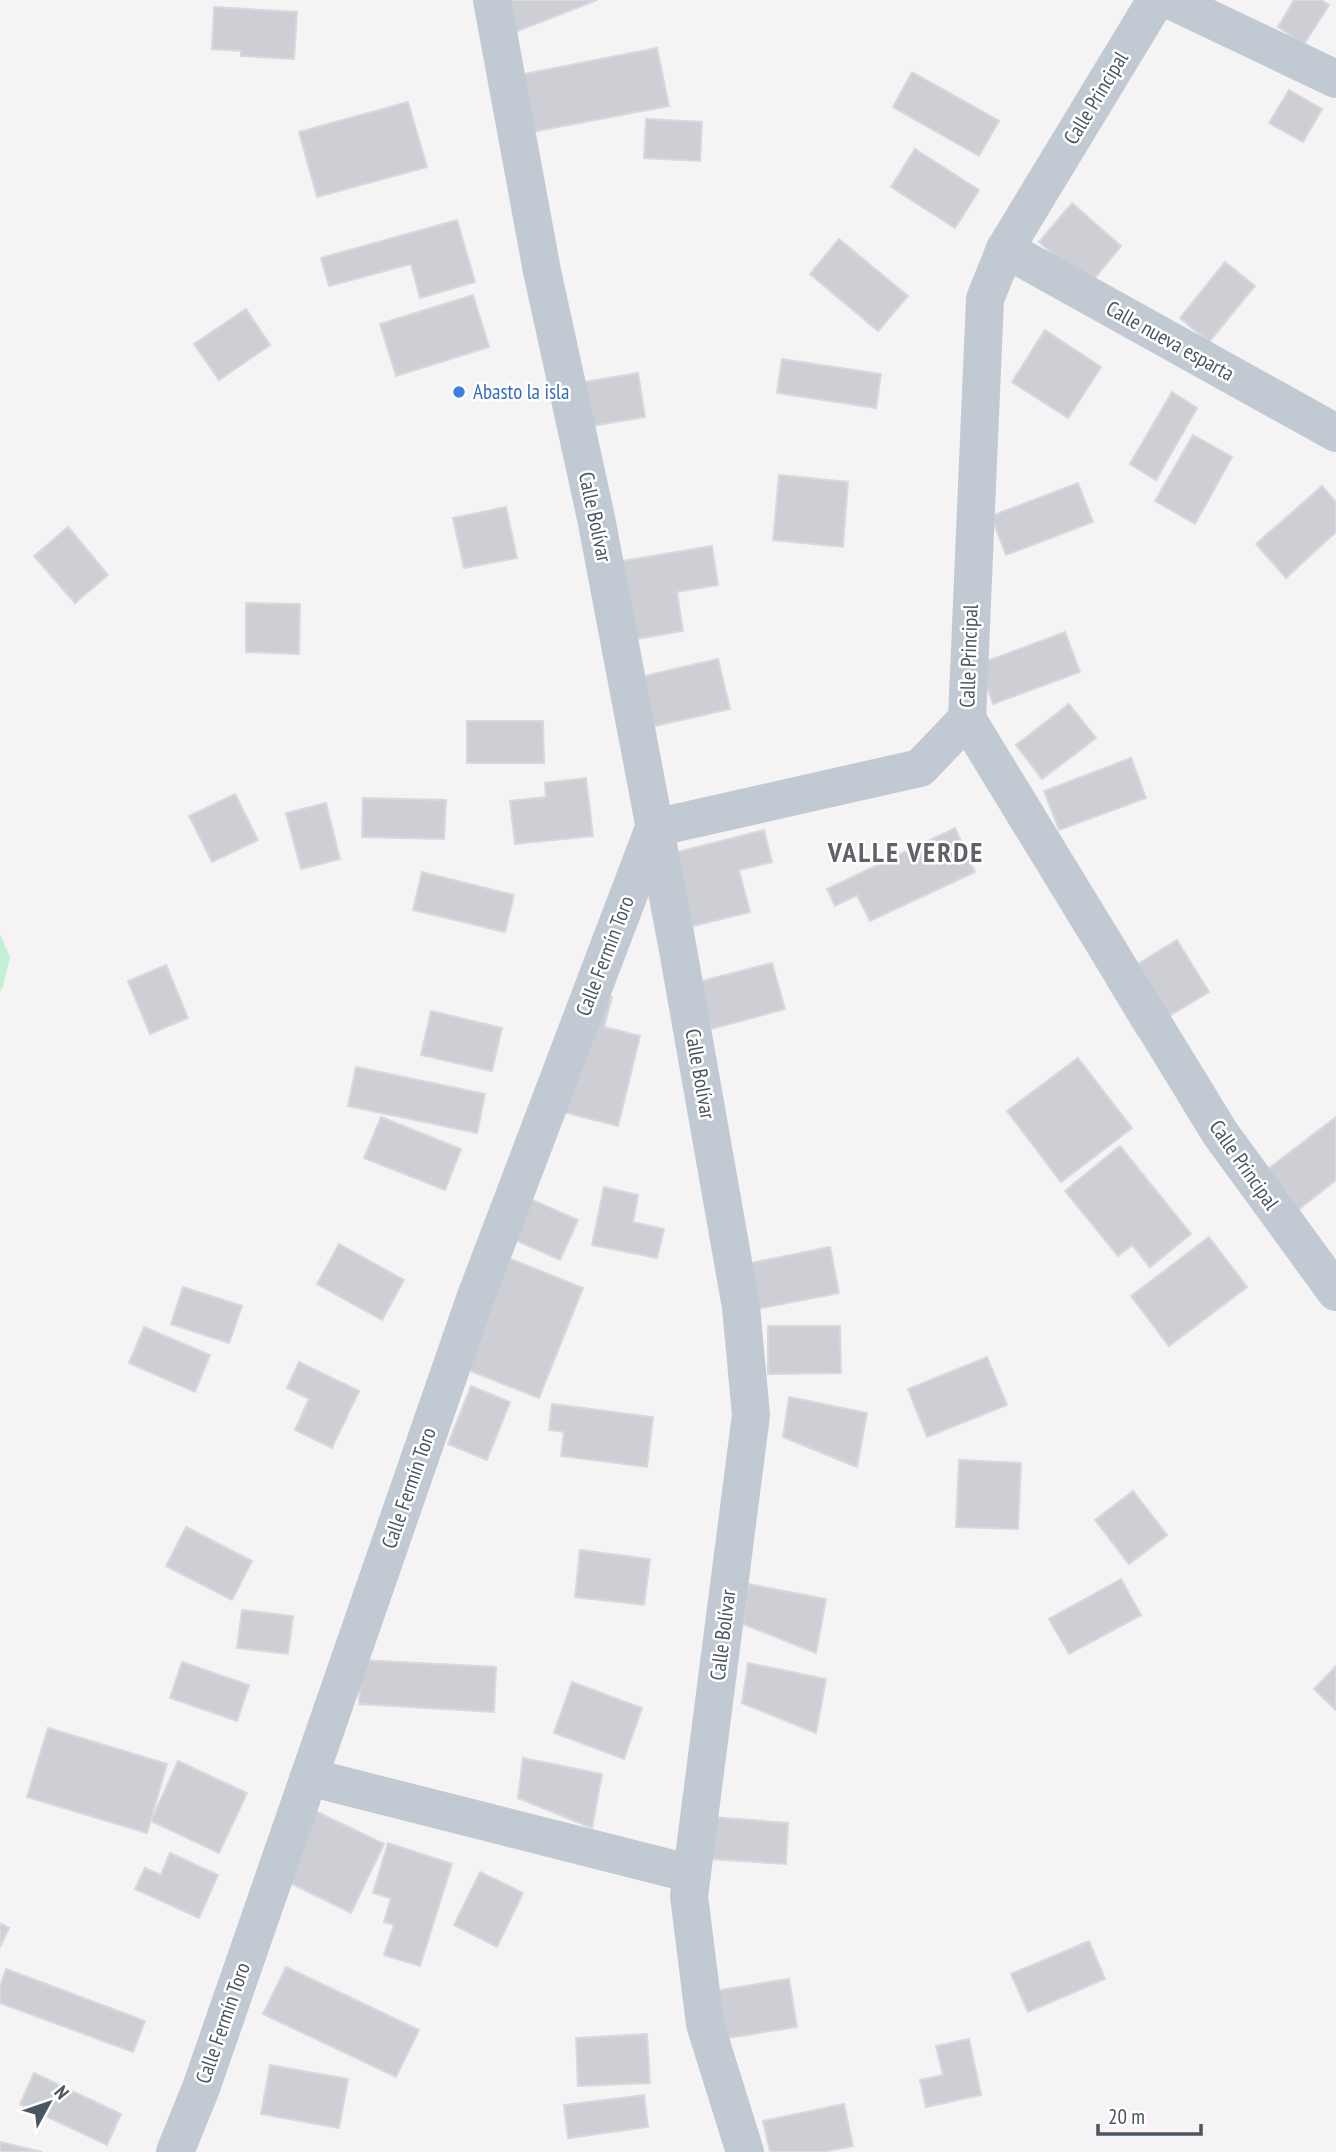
<svg xmlns="http://www.w3.org/2000/svg" width="1336" height="2152" viewBox="0 0 1336 2152" font-family="'PT Sans Narrow',sans-serif">
  <style>
    .green { fill: #c3f1d5 }
    .building { fill: #cdcfd5; stroke: #d7d9de; stroke-width: 2 }
    .lines { fill: none; stroke-linecap: round; stroke-linejoin: round }
    .minor { stroke: #c1cad2; stroke-width: 38 }
    .shop-dot { fill: #3f7fe0; stroke: #fff; stroke-width: 2.5 }
    .labels { text-anchor: middle; stroke-width: 5; stroke-linejoin: round; paint-order: stroke }
    .street-label { font-size: 21px; fill: #4a5661; stroke: #fff }
    .shop-label { font-size: 21px; fill: #366cbe; stroke: #fff; text-anchor: start }
    .district-label { font-size: 28px; font-weight: bold; letter-spacing: 2px; fill: #5f6368; stroke: #fff }
  </style>
  <rect width="100%" height="100%" fill="#f5f3f3"/>
  <polygon class="green" points="0,934 10,957 3,987 0,992"/>
  <g class="building">
    <polygon points="496,0 597,0 510,34"/>
    <polygon points="1294,0 1321,0 1329,5 1304,44 1278,27"/>
    <polygon points="214,7 297,12 294,59 241,56 241,51 212,49"/>
    <polygon points="657,48 669,106 526,133 514,76"/>
    <polygon points="912,72 999,121 979,156 893,107"/>
    <polygon points="1289,90 1322,109 1303,142 1269,123"/>
    <polygon points="408,102 427,167 317,197 299,132"/>
    <polygon points="646,119 702,122 700,161 644,158"/>
    <polygon points="915,149 979,190 955,228 891,187"/>
    <polygon points="1072,203 1121,246 1089,285 1039,242"/>
    <polygon points="457,220 475,282 420,298 411,264 329,286 321,258"/>
    <polygon points="839,239 908,296 878,331 810,274"/>
    <polygon points="1225,262 1255,286 1209,342 1180,318"/>
    <polygon points="473,295 489,347 396,376 380,324"/>
    <polygon points="246,309 270,345 219,380 194,344"/>
    <polygon points="1045,330 1101,367 1068,418 1012,382"/>
    <polygon points="782,359 881,374 876,408 777,393"/>
    <polygon points="638,373 645,417 579,428 572,384"/>
    <polygon points="1172,392 1197,408 1156,480 1130,464"/>
    <polygon points="1193,435 1232,457 1195,524 1155,501"/>
    <polygon points="779,475 848,482 843,547 773,540"/>
    <polygon points="1078,483 1093,522 1006,555 991,516"/>
    <polygon points="1322,486 1336,502 1336,532 1286,578 1256,544"/>
    <polygon points="506,507 517,558 464,568 453,518"/>
    <polygon points="68,527 108,575 75,603 34,556"/>
    <polygon points="712,546 718,585 677,592 683,631 630,640 616,562"/>
    <polygon points="246,603 300,604 299,654 246,652"/>
    <polygon points="1065,632 1080,672 993,704 979,664"/>
    <polygon points="718,659 730,709 651,727 640,677"/>
    <polygon points="1069,704 1096,738 1042,779 1016,745"/>
    <polygon points="467,721 543,721 544,763 467,763"/>
    <polygon points="1131,758 1146,798 1059,830 1044,791"/>
    <polygon points="586,778 593,836 515,844 510,801 546,797 545,783"/>
    <polygon points="235,794 258,840 212,862 189,816"/>
    <polygon points="363,798 446,800 444,839 362,837"/>
    <polygon points="326,803 340,859 301,869 286,813"/>
    <polygon points="955,828 975,872 870,921 857,895 835,906 827,889"/>
    <polygon points="764,830 772,862 739,870 750,912 681,929 662,856"/>
    <polygon points="422,872 514,895 505,932 413,910"/>
    <polygon points="1177,940 1209,992 1138,1035 1107,983"/>
    <polygon points="772,963 785,1009 711,1029 698,982"/>
    <polygon points="166,965 188,1018 150,1034 128,981"/>
    <polygon points="586,991 612,997 604,1027 640,1036 618,1126 556,1110"/>
    <polygon points="431,1011 502,1028 492,1071 421,1055"/>
    <polygon points="1078,1058 1132,1128 1061,1182 1007,1111"/>
    <polygon points="356,1067 485,1094 477,1133 348,1106"/>
    <polygon points="381,1117 461,1149 445,1190 364,1158"/>
    <polygon points="1336,1117 1336,1180 1275,1228 1243,1188"/>
    <polygon points="1120,1146 1191,1234 1150,1267 1132,1245 1118,1256 1065,1191"/>
    <polygon points="604,1187 638,1195 633,1222 664,1229 657,1258 592,1245"/>
    <polygon points="512,1191 578,1220 560,1260 495,1231"/>
    <polygon points="1209,1237 1247,1287 1169,1346 1131,1296"/>
    <polygon points="339,1244 404,1280 382,1320 317,1284"/>
    <polygon points="830,1247 839,1293 741,1312 731,1267"/>
    <polygon points="491,1251 583,1288 539,1398 447,1362"/>
    <polygon points="183,1287 242,1306 229,1343 171,1324"/>
    <polygon points="768,1326 840,1326 841,1373 768,1374"/>
    <polygon points="144,1327 210,1355 195,1392 129,1363"/>
    <polygon points="987,1357 1007,1405 927,1437 908,1389"/>
    <polygon points="299,1362 359,1391 332,1448 295,1430 309,1399 287,1388"/>
    <polygon points="471,1386 510,1402 487,1460 448,1444"/>
    <polygon points="789,1397 867,1413 857,1467 783,1437"/>
    <polygon points="552,1404 653,1417 647,1467 561,1456 564,1432 549,1430"/>
    <polygon points="959,1460 1021,1463 1018,1529 956,1527"/>
    <polygon points="1133,1491 1167,1535 1129,1564 1095,1520"/>
    <polygon points="186,1527 252,1561 232,1600 166,1566"/>
    <polygon points="580,1550 650,1559 644,1605 575,1597"/>
    <polygon points="1121,1579 1141,1615 1069,1654 1049,1619"/>
    <polygon points="748,1584 826,1599 816,1653 743,1624"/>
    <polygon points="242,1610 293,1616 288,1654 237,1648"/>
    <polygon points="361,1660 496,1667 494,1712 359,1704"/>
    <polygon points="182,1662 249,1685 237,1721 170,1698"/>
    <polygon points="748,1663 826,1679 816,1733 742,1703"/>
    <polygon points="1336,1666 1336,1710 1314,1689"/>
    <polygon points="572,1682 642,1708 624,1759 554,1733"/>
    <polygon points="48,1728 167,1764 147,1833 27,1797"/>
    <polygon points="523,1758 602,1774 592,1828 518,1798"/>
    <polygon points="178,1761 247,1793 219,1853 151,1821"/>
    <polygon points="313,1810 384,1844 351,1913 280,1878"/>
    <polygon points="713,1817 788,1823 786,1864 710,1859"/>
    <polygon points="388,1843 452,1864 420,1966 384,1955 394,1925 384,1922 391,1898 373,1893"/>
    <polygon points="170,1853 218,1875 199,1918 135,1889 145,1868 161,1875"/>
    <polygon points="480,1872 523,1893 497,1947 454,1925"/>
    <polygon points="0,1923 9,1928 0,1947"/>
    <polygon points="1089,1941 1105,1979 1028,2012 1011,1974"/>
    <polygon points="286,1967 419,2030 396,2077 263,2014"/>
    <polygon points="6,1969 145,2021 133,2052 0,2003 0,1987"/>
    <polygon points="789,1979 797,2027 709,2041 702,1993"/>
    <polygon points="647,2034 650,2083 578,2086 576,2038"/>
    <polygon points="969,2039 981,2095 926,2107 920,2080 943,2075 936,2046"/>
    <polygon points="270,2065 348,2079 339,2128 261,2114"/>
    <polygon points="34,2073 121,2114 107,2145 20,2104"/>
    <polygon points="644,2095 648,2127 568,2138 564,2105"/>
    <polygon points="844,2104 853,2146 823,2152 770,2152 763,2121"/>
    <polygon points="0,2142 42,2152 0,2152"/>
  </g>
  <g class="lines">
    <g class="minor">
      <polyline points="492,0 542,271 596,518 678,950 741,1307 751,1415 689,1896 705,2024 745,2152"/>
      <polyline points="1156,0 1005,249 985,299 967,719 1220,1133 1336,1292"/>
      <polyline points="1170,0 1336,79"/>
      <polyline points="1005,249 1336,433"/>
      <polyline points="309,1777 692,1874"/>
      <polyline points="175,2152 201,2088 475,1299 654,828 920,768 967,719"/>
    </g>
  </g>
  <circle class="shop-dot" cx="459" cy="392" r="7"/>
  <g class="labels">
    <g class="street-label">
      <text transform="translate(1096 98) rotate(-59)" y="7">Calle Principal</text>
      <text transform="translate(1170 341) rotate(29)" y="7">Calle nueva esparta</text>
      <text transform="translate(595 517) rotate(78)" y="7">Calle Bolívar</text>
      <text transform="translate(969 656) rotate(-88)" y="7">Calle Principal</text>
      <text transform="translate(605 956) rotate(-69)" y="7">Calle Fermín Toro</text>
      <text transform="translate(700 1074) rotate(80)" y="7">Calle Bolívar</text>
      <text transform="translate(1244 1165) rotate(55)" y="7">Calle Principal</text>
      <text transform="translate(409 1488) rotate(-71)" y="7">Calle Fermín Toro</text>
      <text transform="translate(723 1635) rotate(-83)" y="7">Calle Bolívar</text>
      <text transform="translate(223 2023) rotate(-71)" y="7">Calle Fermín Toro</text>
    </g>
    <g class="shop-label">
      <text x="473" y="399">Abasto la isla</text>
    </g>
    <g class="district-label">
      <text x="906" y="862">VALLE VERDE</text>
    </g>
  </g>
  <g transform="translate(49 2103) rotate(50)" stroke="#ffffff" stroke-width="5" paint-order="stroke">
  <path d="M0-5L12 26L0 18L-12 26Z" fill="#4a5661"/>
  <text y="-10" font-size="19" font-weight="bold" text-anchor="middle" fill="#4a5661">N</text>
  </g>
  <path d="M1098 2124v10h103v-10" fill="none" stroke="#4a5661" stroke-width="3.5"/>
  <text x="1108" y="2124" font-size="21" fill="#4a5661" stroke="#ffffff" stroke-width="5" paint-order="stroke">20 m</text>
</svg>
